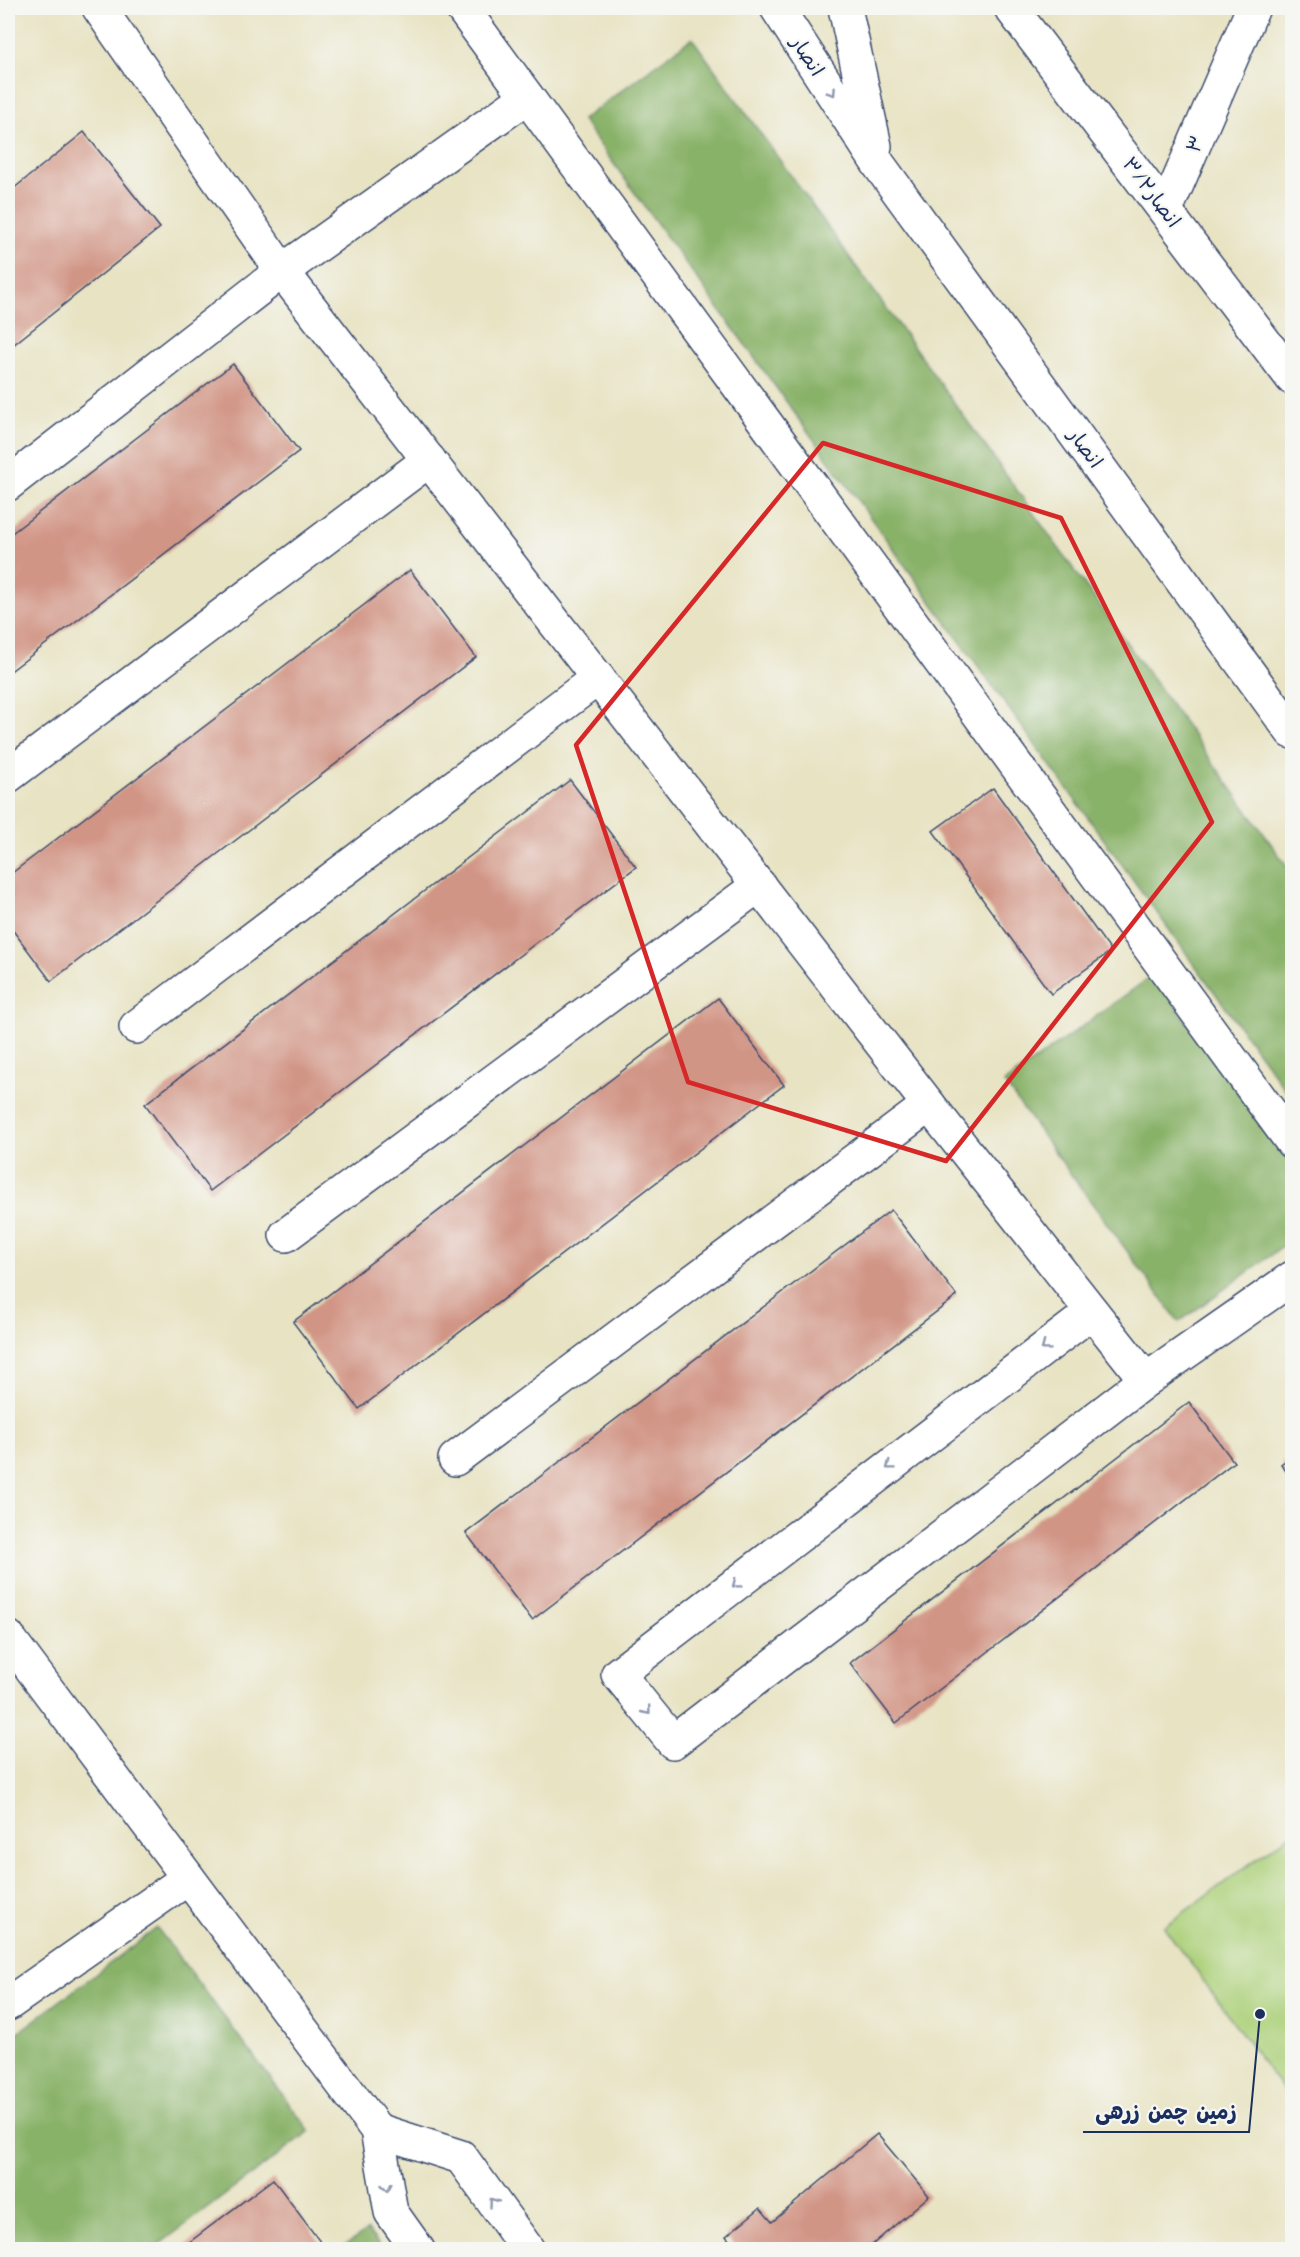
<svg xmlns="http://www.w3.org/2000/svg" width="1300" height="2257" viewBox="0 0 1300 2257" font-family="'Architects Daughter','Playpen Sans Arabic',sans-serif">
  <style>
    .green { fill: #acd079; stroke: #64806c; stroke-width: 1.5 }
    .forest { fill: #89b269; stroke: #527064; stroke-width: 1.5 }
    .building { fill: #d19586 }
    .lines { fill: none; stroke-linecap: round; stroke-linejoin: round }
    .minor-casing { stroke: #3a4a6d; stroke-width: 36 }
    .minor { stroke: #fff; stroke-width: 33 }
    .oneway { stroke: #8d97ae }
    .marked { fill: none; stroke: #d62828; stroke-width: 4.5; stroke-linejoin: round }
    .labels { text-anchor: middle; stroke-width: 4.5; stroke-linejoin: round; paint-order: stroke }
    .street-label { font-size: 20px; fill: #1b2f5e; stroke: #f6f6f2 }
    .leader { fill: none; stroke: #1b2f5e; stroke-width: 2 }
    .callout-dot { fill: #1b2f5e; stroke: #f6f6f2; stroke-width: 2 }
    .callout-label { font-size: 21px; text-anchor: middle; font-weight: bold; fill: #1b2f5e; stroke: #f6f6f2; stroke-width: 4.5; stroke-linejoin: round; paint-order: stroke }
  </style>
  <rect width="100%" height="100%" fill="#f6f6f2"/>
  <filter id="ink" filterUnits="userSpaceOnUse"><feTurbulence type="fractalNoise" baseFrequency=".0167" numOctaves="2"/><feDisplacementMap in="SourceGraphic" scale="12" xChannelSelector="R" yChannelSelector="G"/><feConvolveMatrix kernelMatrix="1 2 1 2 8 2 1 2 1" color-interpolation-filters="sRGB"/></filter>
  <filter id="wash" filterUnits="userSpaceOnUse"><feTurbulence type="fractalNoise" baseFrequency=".008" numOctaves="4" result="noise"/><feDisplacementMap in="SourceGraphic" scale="24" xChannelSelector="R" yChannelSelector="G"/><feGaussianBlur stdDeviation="1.35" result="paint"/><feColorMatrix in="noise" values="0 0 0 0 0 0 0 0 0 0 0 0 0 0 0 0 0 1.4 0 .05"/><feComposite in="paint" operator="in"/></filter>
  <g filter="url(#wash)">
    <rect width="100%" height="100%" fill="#e8e3c3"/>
    <polygon class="green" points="1292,1833 1292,2102 1164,1927"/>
    <g class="forest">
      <polygon points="692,38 1292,873 1292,1099 582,120"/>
      <polygon points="1153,975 1292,1165 1292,1240 1179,1322 1004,1083"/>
      <polygon points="157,1928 310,2131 153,2249 8,2249 8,2040"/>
      <polygon points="368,2230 382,2249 340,2249"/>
    </g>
    <g id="blocks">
      <g class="building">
        <polygon points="84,132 160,228 8,349 8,193"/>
        <polygon points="233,364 299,451 8,673 8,536"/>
        <polygon points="410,570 476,657 51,981 8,924 8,876"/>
        <polygon points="570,780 636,867 210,1191 145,1104"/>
        <polygon points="993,788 1111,951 1051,994 933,831"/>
        <polygon points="718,998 784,1085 359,1409 293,1322"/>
        <polygon points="891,1210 957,1296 532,1620 466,1533"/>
        <polygon points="1189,1402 1234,1462 896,1723 850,1663"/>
        <polygon points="1292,1456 1292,1480 1281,1464"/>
        <polygon points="877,2134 929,2196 866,2250 737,2250 726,2236 760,2208 772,2222"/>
        <polygon points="273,2179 321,2243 312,2250 179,2250"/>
      </g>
    </g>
  </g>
  <g filter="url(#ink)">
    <use href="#blocks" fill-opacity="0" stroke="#3a4a6d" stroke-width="1.5"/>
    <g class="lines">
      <defs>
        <g id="minor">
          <polyline points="99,8 282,271 527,97"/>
          <polyline points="462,8 1292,1142"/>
          <polyline points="777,8 879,165 1292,732"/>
          <polyline points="845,8 875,146"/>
          <polyline points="1011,8 1292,378"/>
          <polyline points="1166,210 1253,8"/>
          <polyline points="8,484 282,271 929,1105 1146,1380 1292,1278"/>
          <polyline points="8,776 429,460"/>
          <polyline points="136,1027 598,678"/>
          <polyline points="286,1235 759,885"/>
          <polyline points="1092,1312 618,1674 673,1742 1146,1380"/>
          <polyline points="455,1459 929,1105"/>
          <polyline points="8,1637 377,2130 391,2212 418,2250"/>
          <polyline points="8,2004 188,1878"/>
          <polyline points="377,2130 461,2157 528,2250"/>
        </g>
      </defs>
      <use href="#minor" class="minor-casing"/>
      <use href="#minor" class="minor"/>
    </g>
    <defs><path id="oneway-chevron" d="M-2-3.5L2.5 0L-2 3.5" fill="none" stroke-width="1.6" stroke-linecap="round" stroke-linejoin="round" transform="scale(1.5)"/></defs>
    <g class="oneway">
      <use href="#oneway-chevron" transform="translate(832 92) rotate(57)"/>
      <use href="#oneway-chevron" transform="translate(1045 1347) rotate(143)"/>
      <use href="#oneway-chevron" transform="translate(890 1466) rotate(143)"/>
      <use href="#oneway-chevron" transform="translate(736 1584) rotate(143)"/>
      <use href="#oneway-chevron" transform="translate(647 1711) rotate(51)"/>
      <use href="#oneway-chevron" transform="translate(387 2187) rotate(80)"/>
      <use href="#oneway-chevron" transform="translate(493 2202) rotate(-126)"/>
    </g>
  </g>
  <path class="marked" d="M823 443 1061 518 1212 822 946 1161 688 1082 576 745Z"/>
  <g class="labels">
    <g class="street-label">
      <text transform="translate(808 56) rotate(57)" y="7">انصار</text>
      <text transform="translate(1195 144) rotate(-67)" y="7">۳</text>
      <text transform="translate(1152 192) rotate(53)" y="7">انصار۳/۲</text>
      <text transform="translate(1086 448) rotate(54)" y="7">انصار</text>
    </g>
  </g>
  <path class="leader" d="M1260 2014L1249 2132H1083"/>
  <circle class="callout-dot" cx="1260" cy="2014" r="6"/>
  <g class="callout-label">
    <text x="1166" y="2119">زمین چمن زرهی</text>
  </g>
  <rect width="1300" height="2257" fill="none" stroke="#f6f6f2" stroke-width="30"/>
</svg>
